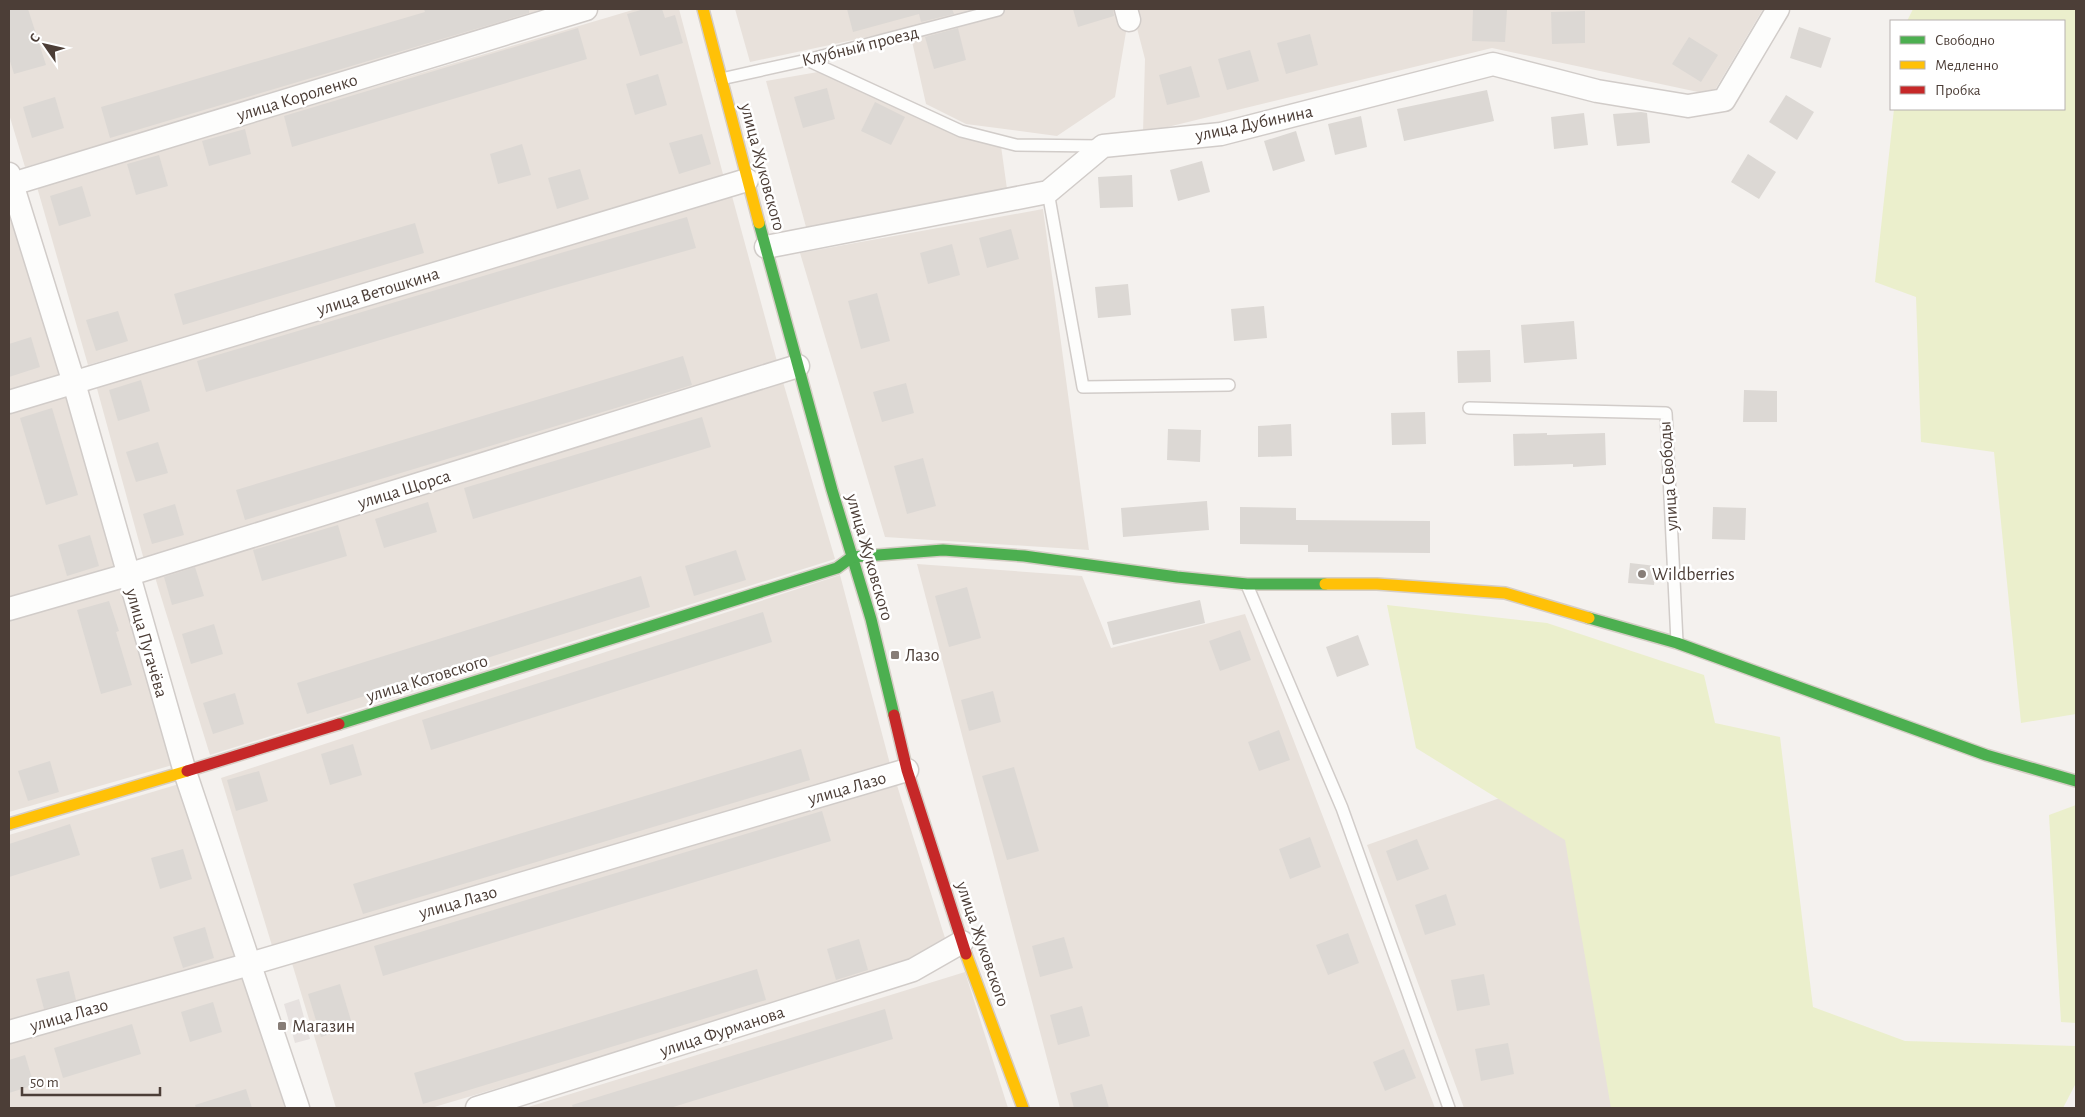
<svg xmlns="http://www.w3.org/2000/svg" width="2085" height="1117" viewBox="0 0 2085 1117" font-family="'Alegreya Sans',sans-serif">
  <style>
    .residential { fill: #e8e1db }
    .green { fill: #ebefcc }
    .parking { fill: #e6e1df }
    .building { fill: #dcd8d4 }
    .lines { fill: none; stroke-linecap: round; stroke-linejoin: round }
    .lane-casing { stroke: #d1ccc9; stroke-width: 14 }
    .street-casing { stroke: #d1ccc9; stroke-width: 25 }
    .fast-casing { stroke: #d5cdc5; stroke-width: 14 }
    .slow-casing { stroke: #d5cdc5; stroke-width: 14 }
    .jam-casing { stroke: #d5cdc5; stroke-width: 14 }
    .lane { stroke: #fdfdfc; stroke-width: 11 }
    .street { stroke: #fdfdfc; stroke-width: 22 }
    .fast { stroke: #4caf50; stroke-width: 11 }
    .slow { stroke: #ffc107; stroke-width: 11 }
    .jam { stroke: #c62828; stroke-width: 11 }
    .poi-dot { fill: #877d77; stroke: #fff; stroke-width: 2 }
    .labels { text-anchor: middle; stroke-width: 5; stroke-linejoin: round; paint-order: stroke }
    .street-label { font-size: 18px; fill: #4c3e37; stroke: #fff }
    .poi-label { font-size: 18px; fill: #4c3e37; stroke: #fff; text-anchor: start }
  </style>
  <rect width="100%" height="100%" fill="#f4f1ee"/>
  <g class="residential">
    <polygon points="9,9 557,9 25,167 9,114"/>
    <polygon points="636,9 679,9 724,178 88,365 37,187"/>
    <polygon points="735,9 1120,9 1126,32 1115,97 1057,136 966,124 926,104 909,28 750,62"/>
    <polygon points="1132,9 1763,9 1712,95 1492,48 1143,133 1145,59"/>
    <polygon points="818,72 961,137 1001,146 1007,189 806,227 766,81"/>
    <polygon points="732,196 778,365 144,560 96,385"/>
    <polygon points="9,205 62,376 9,391"/>
    <polygon points="1043,209 1089,550 885,537 800,253"/>
    <polygon points="783,382 835,559 210,755 154,574"/>
    <polygon points="65,395 115,568 9,599 9,412"/>
    <polygon points="917,564 1082,576 1111,648 1245,614 1435,1108 1060,1108"/>
    <polygon points="840,575 890,764 273,949 221,778"/>
    <polygon points="120,585 176,764 9,812 9,618"/>
    <polygon points="1562,776 1615,1108 1464,1108 1367,845"/>
    <polygon points="896,782 950,954 431,1108 336,1108 291,960"/>
    <polygon points="179,784 240,961 9,1022 9,835"/>
    <polygon points="965,972 1008,1108 525,1108"/>
    <polygon points="245,976 285,1108 9,1108 9,1042"/>
  </g>
  <g class="green">
    <polygon points="1913,9 2076,9 2076,714 2021,723 1994,452 1921,442 1916,297 1875,282 1894,109 2064,109 2064,21 1907,21"/>
    <polygon points="1387,605 1547,623 1704,675 1715,723 1780,737 1813,1007 1905,1041 2076,1046 2076,1083 2063,1108 1611,1108 1565,840 1416,748"/>
    <polygon points="2076,805 2076,1023 2061,1022 2049,815"/>
  </g>
  <polygon class="parking" points="299,999 310,1039 295,1043 284,1004"/>
  <g class="building">
    <polygon points="9,9 28,9 46,65 14,74 9,58"/>
    <polygon points="424,9 529,9 529,13 110,138 101,107 425,12"/>
    <polygon points="644,9 662,9 665,18 675,15 683,43 640,56 627,14"/>
    <polygon points="847,9 952,9 954,14 921,22 919,14 853,32"/>
    <polygon points="1073,9 1113,9 1114,16 1078,27"/>
    <polygon points="1473,9 1507,10 1505,42 1472,41"/>
    <polygon points="1585,11 1585,43 1552,44 1551,12"/>
    <polygon points="1799,27 1831,38 1821,68 1790,58"/>
    <polygon points="578,28 587,59 292,147 284,116"/>
    <polygon points="958,28 966,60 934,69 925,37"/>
    <polygon points="1310,34 1318,65 1286,74 1277,43"/>
    <polygon points="1689,37 1718,55 1701,82 1672,64"/>
    <polygon points="1250,50 1259,81 1227,90 1218,59"/>
    <polygon points="1191,66 1200,97 1167,105 1159,75"/>
    <polygon points="658,74 667,105 635,115 626,84"/>
    <polygon points="827,88 835,119 803,128 794,97"/>
    <polygon points="1487,90 1494,121 1404,141 1397,109"/>
    <polygon points="1786,95 1814,112 1797,140 1769,122"/>
    <polygon points="55,97 64,128 32,138 23,107"/>
    <polygon points="875,102 905,117 891,145 861,131"/>
    <polygon points="1641,112 1647,113 1650,143 1617,146 1613,114"/>
    <polygon points="1584,113 1588,145 1554,149 1551,117"/>
    <polygon points="1361,116 1367,147 1335,155 1328,124"/>
    <polygon points="245,129 251,154 209,166 202,141"/>
    <polygon points="1296,131 1305,161 1273,171 1264,141"/>
    <polygon points="702,134 711,164 679,174 669,143"/>
    <polygon points="522,144 531,175 498,184 490,154"/>
    <polygon points="1748,154 1776,172 1759,199 1731,182"/>
    <polygon points="159,155 168,186 136,195 127,164"/>
    <polygon points="1202,161 1210,192 1178,201 1170,170"/>
    <polygon points="580,169 589,199 557,209 548,178"/>
    <polygon points="1132,175 1133,207 1100,208 1098,177"/>
    <polygon points="82,186 91,216 59,226 50,196"/>
    <polygon points="687,217 696,248 551,289 206,392 197,361 564,252"/>
    <polygon points="415,223 424,253 183,325 174,294"/>
    <polygon points="1011,229 1019,259 987,268 979,238"/>
    <polygon points="952,244 960,275 928,284 920,253"/>
    <polygon points="1128,284 1131,315 1098,318 1095,287"/>
    <polygon points="877,293 890,341 861,349 848,301"/>
    <polygon points="1264,306 1267,338 1234,341 1231,309"/>
    <polygon points="118,311 128,341 96,351 86,320"/>
    <polygon points="1574,321 1577,359 1524,363 1521,325"/>
    <polygon points="31,337 40,367 9,377 9,344"/>
    <polygon points="1490,350 1491,382 1458,383 1457,351"/>
    <polygon points="683,356 692,385 245,520 236,490"/>
    <polygon points="141,380 150,411 118,421 109,390"/>
    <polygon points="906,383 914,413 882,422 873,392"/>
    <polygon points="1744,390 1777,391 1777,422 1743,422"/>
    <polygon points="52,408 78,495 46,505 20,418"/>
    <polygon points="1425,412 1426,444 1392,445 1391,413"/>
    <polygon points="702,417 711,447 473,519 464,488"/>
    <polygon points="1291,424 1292,456 1258,457 1258,426"/>
    <polygon points="1168,429 1201,430 1200,462 1167,460"/>
    <polygon points="1547,433 1547,435 1605,433 1606,465 1573,467 1573,464 1514,466 1513,434"/>
    <polygon points="158,442 168,473 136,482 126,452"/>
    <polygon points="923,458 936,506 907,514 894,466"/>
    <polygon points="1207,501 1209,530 1123,537 1121,508"/>
    <polygon points="428,502 437,532 384,548 375,519"/>
    <polygon points="175,504 184,535 152,544 143,514"/>
    <polygon points="1240,507 1296,508 1296,520 1430,521 1430,553 1308,552 1308,545 1240,544"/>
    <polygon points="1713,507 1746,508 1745,540 1712,539"/>
    <polygon points="338,525 347,556 262,581 253,550"/>
    <polygon points="90,535 99,566 67,576 58,545"/>
    <polygon points="736,550 746,580 694,596 685,566"/>
    <polygon points="1630,563 1656,566 1654,585 1628,583"/>
    <polygon points="195,567 204,596 172,605 164,577"/>
    <polygon points="641,576 650,607 307,714 297,683"/>
    <polygon points="967,587 981,638 949,647 935,596"/>
    <polygon points="1200,600 1205,623 1113,645 1107,622"/>
    <polygon points="109,601 119,631 116,632 132,685 101,694 77,610"/>
    <polygon points="763,612 772,642 431,750 422,720"/>
    <polygon points="214,624 223,654 191,664 182,634"/>
    <polygon points="1240,630 1251,660 1220,671 1209,641"/>
    <polygon points="1358,635 1369,665 1337,677 1326,647"/>
    <polygon points="993,691 1001,722 969,731 961,700"/>
    <polygon points="235,693 244,724 213,734 203,703"/>
    <polygon points="1279,730 1290,760 1259,771 1248,742"/>
    <polygon points="353,744 362,775 330,785 321,754"/>
    <polygon points="801,749 810,780 363,914 353,884"/>
    <polygon points="50,761 59,792 28,801 18,771"/>
    <polygon points="1014,767 1039,851 1007,860 982,776"/>
    <polygon points="259,771 268,801 236,811 227,780"/>
    <polygon points="822,811 831,841 383,976 374,946"/>
    <polygon points="70,824 80,855 9,877 9,844"/>
    <polygon points="1310,837 1321,867 1290,879 1279,849"/>
    <polygon points="1417,839 1429,869 1397,881 1386,851"/>
    <polygon points="183,849 192,879 160,889 151,858"/>
    <polygon points="1446,894 1456,925 1425,935 1415,905"/>
    <polygon points="205,927 214,958 183,968 173,937"/>
    <polygon points="1348,933 1359,963 1328,975 1316,945"/>
    <polygon points="1064,937 1073,968 1040,977 1032,946"/>
    <polygon points="859,939 868,970 836,980 827,949"/>
    <polygon points="757,969 766,1000 423,1104 414,1073"/>
    <polygon points="69,971 76,1000 44,1009 36,979"/>
    <polygon points="1484,974 1490,1005 1457,1011 1451,980"/>
    <polygon points="340,984 353,1027 321,1037 308,994"/>
    <polygon points="213,1002 222,1032 190,1042 181,1012"/>
    <polygon points="1082,1006 1090,1036 1058,1045 1050,1015"/>
    <polygon points="885,1009 893,1039 670,1108 573,1108 572,1105"/>
    <polygon points="132,1024 141,1054 63,1078 54,1048"/>
    <polygon points="1508,1043 1514,1074 1481,1081 1475,1049"/>
    <polygon points="1404,1049 1416,1078 1385,1091 1373,1062"/>
    <polygon points="25,1055 34,1085 9,1093 9,1060"/>
    <polygon points="1102,1084 1109,1108 1074,1108 1070,1093"/>
    <polygon points="246,1089 252,1108 196,1108 195,1105"/>
  </g>
  <g class="lines">
    <defs>
      <g id="lane">
        <polyline points="807,60 961,131 1016,145 1100,146"/>
        <polyline points="721,79 807,60 998,10"/>
        <polyline points="1048,192 1083,387 1229,385"/>
        <polyline points="1469,408 1666,413 1677,642"/>
        <polyline points="1247,585 1342,808 1449,1108"/>
      </g>
      <g id="street">
        <polyline points="1126,9 1129,20"/>
        <polyline points="9,174 74,383 185,772 298,1108"/>
        <polyline points="9,185 586,9"/>
        <polyline points="766,247 1048,192 1103,146 1221,134 1493,64 1597,91 1688,106 1724,100 1778,9"/>
        <polyline points="9,402 747,180"/>
        <polyline points="9,609 127,575 798,366"/>
        <polyline points="9,1032 250,964 907,770"/>
        <polyline points="477,1108 913,970 962,942"/>
      </g>
      <g id="fast">
        <polyline points="759,223 832,490 871,619 894,715"/>
        <polyline points="852,557 943,550 1024,556 1177,577 1247,584 1325,584"/>
        <polyline points="1589,618 1677,643 1986,755 2076,781"/>
        <polyline points="339,724 837,568 852,557"/>
      </g>
      <g id="slow">
        <polyline points="703,9 759,223"/>
        <polyline points="1325,584 1377,584 1505,593 1589,618"/>
        <polyline points="9,824 187,771"/>
        <polyline points="966,954 1023,1108"/>
      </g>
      <g id="jam">
        <polyline points="894,715 907,770 966,954"/>
        <polyline points="187,771 339,724"/>
      </g>
    </defs>
    <use href="#lane" class="lane-casing"/>
    <use href="#street" class="street-casing"/>
    <use href="#fast" class="fast-casing"/>
    <use href="#slow" class="slow-casing"/>
    <use href="#jam" class="jam-casing"/>
    <use href="#lane" class="lane"/>
    <use href="#street" class="street"/>
    <use href="#fast" class="fast"/>
    <use href="#slow" class="slow"/>
    <use href="#jam" class="jam"/>
  </g>
  <g class="poi-dot">
    <circle cx="1642" cy="574" r="5"/>
    <rect x="890" y="650" width="10" height="10" rx="2.5"/>
    <rect x="277" y="1021" width="10" height="10" rx="2.5"/>
  </g>
  <g class="labels">
    <g class="street-label">
      <text transform="translate(860 46) rotate(-14)" y="6">Клубный проезд</text>
      <text transform="translate(297 97) rotate(-17)" y="6">улица Короленко</text>
      <text transform="translate(1254 123) rotate(-12)" y="6">улица Дубинина</text>
      <text transform="translate(763 167) rotate(75)" y="6">улица Жуковского</text>
      <text transform="translate(378 291) rotate(-17)" y="6">улица Ветошкина</text>
      <text transform="translate(1668 476) rotate(-94)" y="6">улица Свободы</text>
      <text transform="translate(404 489) rotate(-17)" y="6">улица Щорса</text>
      <text transform="translate(870 557) rotate(74)" y="6">улица Жуковского</text>
      <text transform="translate(147 643) rotate(74)" y="6">улица Пугачёва</text>
      <text transform="translate(427 678) rotate(-17)" y="6">улица Котовского</text>
      <text transform="translate(847 788) rotate(-16)" y="6">улица Лазо</text>
      <text transform="translate(458 902) rotate(-16)" y="6">улица Лазо</text>
      <text transform="translate(983 944) rotate(71)" y="6">улица Жуковского</text>
      <text transform="translate(69 1015) rotate(-16)" y="6">улица Лазо</text>
      <text transform="translate(722 1031) rotate(-18)" y="6">улица Фурманова</text>
    </g>
    <g class="poi-label">
      <text x="1652" y="580">Wildberries</text>
      <text x="905" y="661">Лазо</text>
      <text x="292" y="1032">Магазин</text>
    </g>
  </g>
  <rect width="2085" height="1117" fill="none" stroke="#4c3e37" stroke-width="20"/>
  <rect x="1890" y="20" width="175" height="90" fill="#ffffff" stroke="#b7b2af"/>
  <rect x="1900" y="36" width="25" height="8" fill="#4caf50" stroke="#b7b2af"/>
  <text x="1935" y="45" font-size="15" fill="#4c3e37">Свободно</text>
  <rect x="1900" y="61" width="25" height="8" fill="#ffc107" stroke="#b7b2af"/>
  <text x="1935" y="70" font-size="15" fill="#4c3e37">Медленно</text>
  <rect x="1900" y="86" width="25" height="8" fill="#c62828" stroke="#b7b2af"/>
  <text x="1935" y="95" font-size="15" fill="#4c3e37">Пробка</text>
  <g transform="translate(45 45) rotate(304)" stroke="#ffffff" stroke-width="4" paint-order="stroke">
  <path d="M0-4L9 19L0 12L-9 19Z" fill="#4c3e37"/>
  <text y="-8" font-size="14" font-weight="bold" text-anchor="middle" fill="#4c3e37">С</text>
  </g>
  <path d="M22 1087v8h138v-8" fill="none" stroke="#4c3e37" stroke-width="2.5"/>
  <text x="30" y="1087" font-size="15" fill="#4c3e37" stroke="#ffffff" stroke-width="4" paint-order="stroke">50 m</text>
</svg>
